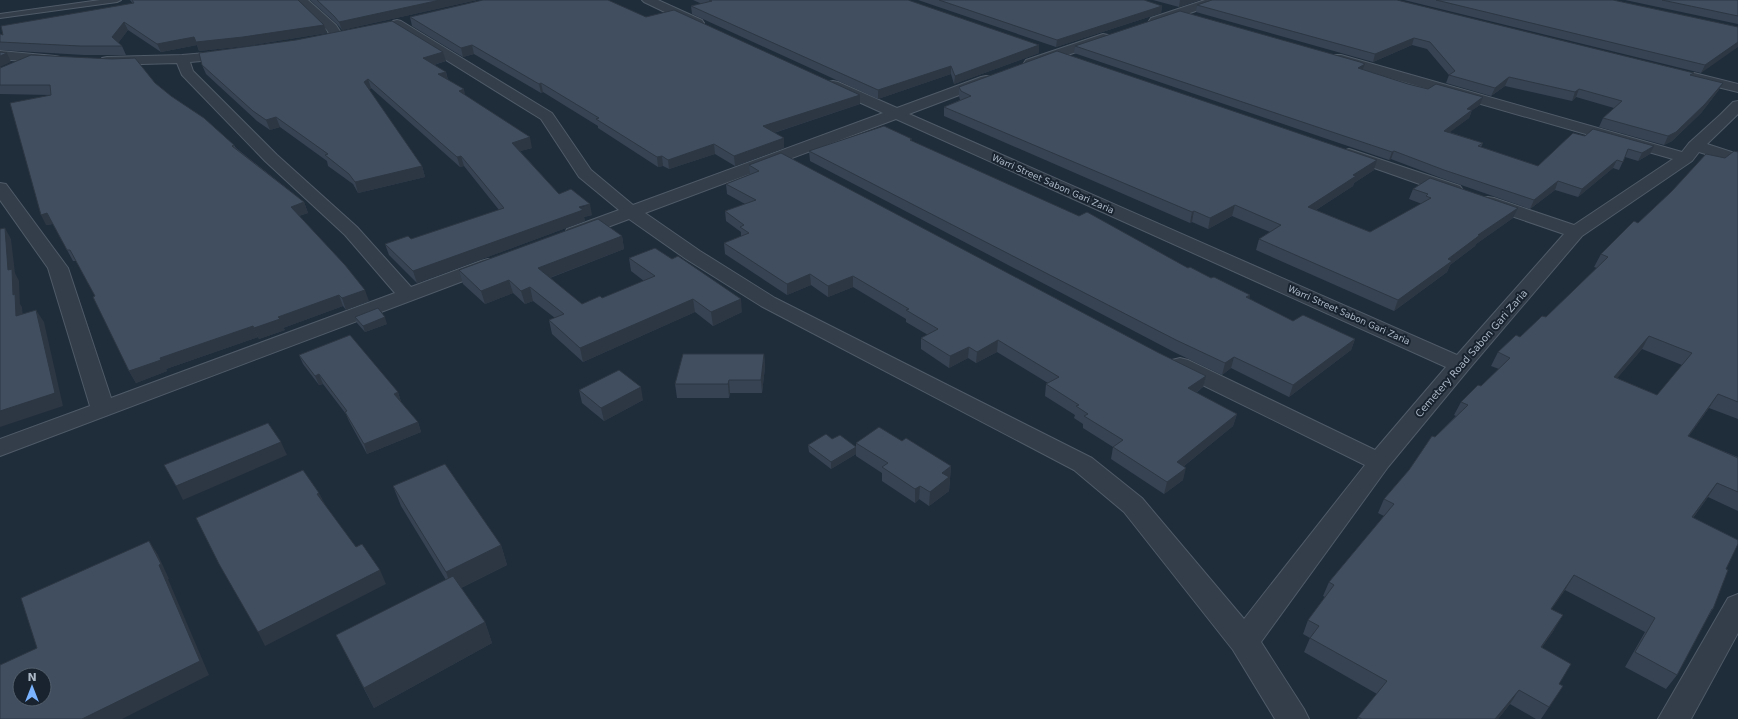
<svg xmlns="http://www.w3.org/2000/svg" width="1738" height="719" viewBox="0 0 1738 719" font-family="'DejaVu Sans',sans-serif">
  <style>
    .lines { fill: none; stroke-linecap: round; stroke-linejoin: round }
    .service-casing { stroke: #505b68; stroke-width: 2 }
    .minor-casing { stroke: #505b68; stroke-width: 2 }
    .service { fill: #333e4a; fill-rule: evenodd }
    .minor { fill: #333e4a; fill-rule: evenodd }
    .wall { fill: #374353; fill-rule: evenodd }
    .shaded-wall { fill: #2d3743 }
    .building { fill: #404e60; stroke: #2d3743; fill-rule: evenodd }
    .labels { text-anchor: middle; stroke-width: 4; stroke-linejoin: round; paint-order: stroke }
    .far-street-label { font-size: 9px; fill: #adb8c7; stroke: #18232f }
    .street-label { font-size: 10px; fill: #adb8c7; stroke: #18232f }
  </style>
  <rect width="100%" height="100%" fill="#1f2c3a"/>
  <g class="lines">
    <defs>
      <polygon id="service" points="100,0 121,0 117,2 0,18 0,14"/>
      <g id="minor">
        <polygon points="295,0 308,0 336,25 343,36 342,39 332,39 327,30"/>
        <polygon points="642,0 658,0 702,20 704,23 702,26 694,26 644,2"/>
        <polygon points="1205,0 1223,0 1221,2 1159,24 1151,24 1149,21 1151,18"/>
        <path d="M397 20 401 21 552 113 591 170 633 205 883 113 828 88 826 85 828 82 833 81 838 82 897 108 981 77 986 76 991 77 993 80 991 83 909 114 1457 355 1564 234 1482 206 1479 202 1482 198 1488 197 1494 198 1574 225 1673 159 1331 61 1329 58 1331 55H1341L1682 152 1689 143 1720 115 1733 102 1738 101V114L1707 144 1738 154V164L1699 152 1692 161 1582 236 1468 370 1388 467 1261 642 1304 709 1309 719H1275L1233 650 1124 512 1074 470 761 306 686 259 629 219 581 237 574 239 567 237 565 233 567 229 619 210 579 177 541 119 393 27 391 24 393 21ZM896 119 1446 367 1375 450 1188 360 1180 358 1172 360 1169 365 1172 370 1365 465 1244 619 1142 498 1092 458 775 298 700 251 645 213Z"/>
        <polygon points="1103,34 1108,35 1109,38 1108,41 1036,66 1026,66 1024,63 1026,60"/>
        <polygon points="0,51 55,56 60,57 62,60 60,63 55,64 0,59"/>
        <polygon points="230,51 235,52 237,55 235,58 190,62 193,71 277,155 357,227 411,287 481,261 488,259 495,261 498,265 495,269 0,456 0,439 90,406 48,268 0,200 0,183 6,184 68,268 111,398 395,293 345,235 265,161 182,75 177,63 107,65 102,64 100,61 102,58 107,57 182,55"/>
        <polygon points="1694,73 1738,84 1738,92 1689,80 1687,77 1689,74"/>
        <polygon points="1349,149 1460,186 1463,190 1460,194 1454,195 1448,194 1343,157 1341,154 1343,151"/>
        <polygon points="1738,594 1738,633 1691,719 1658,719 1728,598"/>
      </g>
    </defs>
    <use href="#service" class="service-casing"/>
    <use href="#minor" class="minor-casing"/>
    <use href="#service" class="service"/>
    <use href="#minor" class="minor"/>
  </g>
  <g class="wall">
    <polygon points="130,0 298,0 327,33 246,46 199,51 197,45 161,52 128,30 118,43 122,46 126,55 84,55 0,50 0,34 3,35 133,4"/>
    <polygon points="310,0 477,0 342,30 337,24"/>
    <polygon points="693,0 908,0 1039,53 954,84 951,74 878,99 692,14 691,6 702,4"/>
    <polygon points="918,0 1144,0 1162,6 1161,13 1056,47"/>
    <polygon points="1153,0 1200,0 1179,7"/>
    <polygon points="1404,0 1613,0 1738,27 1701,73"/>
    <polygon points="1625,0 1738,0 1738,24"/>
    <polygon points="1197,5 1692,76 1723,83 1718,91 1701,113 1672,141 1664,145 1599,127 1603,118 1614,108 1576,97 1572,101 1505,86 1491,96 1446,83 1449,75 1427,49 1412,45 1373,62 1196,12"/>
    <polygon points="410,17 646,17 860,104 774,133 784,148 735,166 715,154 669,169 663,166 658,167 598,128 598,126 543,92 541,93 474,54 463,57 412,26"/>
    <polygon points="1075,46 1363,69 1408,84 1480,105 1472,110 1469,118 1449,132 1483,143 1481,147 1538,166 1573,133 1650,154 1638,161 1625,157 1619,170 1613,168 1578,197 1555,190 1530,209 1441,178 1391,159 1389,160 1074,53"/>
    <polygon points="443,52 446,61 434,65 446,72 448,80 465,95 532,148 520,151 559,194 592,215 584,217 585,221 417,283 389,255 385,244 411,239 499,210 464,166 460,167 371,88 369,90 422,166 425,177 358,193 353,184 328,166 327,161 280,127 270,130 257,121 206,74 202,65"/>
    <polygon points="0,67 155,83 171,96 234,145 236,148 304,202 308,213 299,216 369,301 346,310 343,306 283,328 285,330 259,339 258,337 166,369 167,371 136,383 129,371 95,296 76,261 73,261 53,224 46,225 51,95 0,94"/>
    <polygon points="959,87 1374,170 1354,183 1353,186 1316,210 1370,232 1422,204 1409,199 1413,189 1518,208 1513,218 1476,244 1475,246 1450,265 1447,272 1394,311 1256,250 1259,239 1270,232 1232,216 1208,229 1192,222 1190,223 944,116 944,107 960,100 959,96"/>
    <polygon points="912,141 1188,268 1211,278 1250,295 1249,299 1293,321 1355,339 1351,350 1289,397 1231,368 1222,375 1174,352 810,161 809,151"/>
    <path d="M1738 152V419L1709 408 1688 437 1738 457V511L1708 497 1693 518 1726 569 1713 609 1708 617 1677 675 1666 689 1625 667 1645 632 1565 590 1551 609 1554 630 1542 647 1559 684 1563 686 1541 719H1536L1510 704 1498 719H1357L1358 717 1377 694 1304 652 1310 638 1303 634 1308 620 1325 597 1323 596 1329 582 1384 516 1378 513 1384 499 1409 470 1435 437 1456 416 1454 415 1461 402 1481 386 1499 369 1491 366 1498 352 1520 337 1546 317 1597 268 1594 267 1601 254 1638 223 1725 158ZM1642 349 1682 365 1657 395 1617 378Z"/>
    <polygon points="749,165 1159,353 1206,376 1203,387 1196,393 1237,414 1233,426 1184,466 1183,480 1164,494 1111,459 1113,447 1083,428 1083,424 1074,418 1075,415 1045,396 1046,384 1048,383 997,352 976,363 968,358 949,368 921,349 921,338 928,335 906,322 906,319 853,287 828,297 811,285 787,295 725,254 724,243 741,236 741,232 726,221 725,211 745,204 727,194 726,184 750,174"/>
    <polygon points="622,236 624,249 550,278 582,304 602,298 644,281 631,271 629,258 742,312 713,326 695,312 583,362 552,334 549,320 555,318 533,301 525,304 513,293 485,304 463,284 459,270"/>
    <polygon points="355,317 387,324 365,332 357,323"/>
    <polygon points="764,354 765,367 762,393 730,393 729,398 677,398 675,384"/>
    <polygon points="299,355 398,392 401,402 418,422 421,432 367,454 349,421 346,414 323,384 319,385 303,364"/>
    <polygon points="579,390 643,400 604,421 582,403"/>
    <polygon points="832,439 856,447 856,443 902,441 951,466 949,491 929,506 919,499 915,503 882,481 882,473 856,456 856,454 831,469 809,452 808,445"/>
    <polygon points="393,486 501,545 507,565 461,588 485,622 492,643 374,708 336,635 446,580 401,506"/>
  </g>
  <g class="shaded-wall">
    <polygon points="440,0 477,0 342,30 339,22"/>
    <polygon points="1180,0 1200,0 1179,7"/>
    <polygon points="1162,6 1161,13 1056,47 1057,40"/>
    <polygon points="124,22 128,30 116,46 112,37"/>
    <polygon points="324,25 327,33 246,46 199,51 197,45 161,52 157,44 194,37"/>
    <polygon points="1414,38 1412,45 1373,62 1375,54"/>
    <polygon points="1738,42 1738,47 1701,73 1705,65"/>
    <polygon points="472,45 474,54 463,57 461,48"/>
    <polygon points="1039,45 1039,53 954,84 955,76"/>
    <polygon points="443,52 446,61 426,67 423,58"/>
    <polygon points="7,53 11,62 0,67 0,56"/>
    <polygon points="1365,64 1362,71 1358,68"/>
    <polygon points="951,66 951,74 878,99 878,90"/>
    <polygon points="446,72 448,82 438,74"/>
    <polygon points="1509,77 1505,86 1491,96 1495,88"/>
    <polygon points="368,79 371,88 367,92 364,82"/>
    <polygon points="541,83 543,92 541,93 539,84"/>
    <polygon points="1723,83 1718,91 1701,113 1672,141 1664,145 1668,136"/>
    <polygon points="464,89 466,99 459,91"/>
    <polygon points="1579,89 1576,97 1572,101 1575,92"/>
    <polygon points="860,95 860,104 764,136 763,126"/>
    <polygon points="1483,97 1480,105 1470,112 1472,110 1469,118 1441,139 1444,131 1467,109"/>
    <polygon points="276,117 280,127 270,130 266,120"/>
    <polygon points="530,137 532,148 514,153 512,143"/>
    <polygon points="784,138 784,148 735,166 734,156"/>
    <polygon points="714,144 715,154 669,169 668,160"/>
    <polygon points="1654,146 1650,154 1638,161 1642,153"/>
    <polygon points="1394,151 1391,159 1389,160 1392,152"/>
    <polygon points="461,156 464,166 460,167 457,157"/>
    <polygon points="662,156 663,166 658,167 657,157"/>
    <polygon points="1377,160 1374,170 1354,183 1353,186 1305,217 1308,207 1353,175"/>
    <polygon points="1617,160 1613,168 1578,197 1582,189"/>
    <polygon points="422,166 425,177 358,193 355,182"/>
    <polygon points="1558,181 1555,190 1530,209 1534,200"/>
    <polygon points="304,202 308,213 295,217 291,207"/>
    <polygon points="590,204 592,215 584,217 585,221 417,283 413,271"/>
    <polygon points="1235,205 1232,216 1208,229 1210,218"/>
    <polygon points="1518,208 1513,218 1476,244 1475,246 1450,265 1447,272 1394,311 1398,300 1478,235"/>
    <polygon points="1194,211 1192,222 1190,223 1192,212"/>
    <polygon points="47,213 53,224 46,225 41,215"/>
    <polygon points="5,228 11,239 15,273 19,281 20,304 22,307 24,328 16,316 8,270"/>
    <polygon points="622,236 624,249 541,281 538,268"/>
    <polygon points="810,274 811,285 787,295 787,284"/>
    <polygon points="853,276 853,287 828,297 828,286"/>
    <polygon points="509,280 513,293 485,304 481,291"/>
    <polygon points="530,287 533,301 525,304 521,291"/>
    <polygon points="365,290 369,301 346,310 342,298"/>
    <polygon points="339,295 343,306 283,328 285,330 259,339 254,328 278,317"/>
    <polygon points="1250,295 1247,306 1246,297"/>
    <polygon points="693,299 695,312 583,362 580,348"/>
    <polygon points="741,299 742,312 713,326 711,312"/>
    <polygon points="36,310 44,322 63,406 0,427 0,411"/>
    <polygon points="385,317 387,324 365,332 363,326"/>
    <polygon points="253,326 258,337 166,369 167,371 136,383 129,371 160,358"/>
    <polygon points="1649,336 1642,349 1607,390 1614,377"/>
    <polygon points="1355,339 1351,350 1289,397 1293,385"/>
    <polygon points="998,340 997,352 976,363 977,352"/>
    <polygon points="969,347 968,358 949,368 950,356"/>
    <polygon points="764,354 765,367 762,393 761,380"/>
    <polygon points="1234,357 1231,368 1222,375 1225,363"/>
    <polygon points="319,374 323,384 319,385 315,376"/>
    <polygon points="1206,376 1203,387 1186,400 1188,388"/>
    <polygon points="729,380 730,393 729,398 728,384"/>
    <polygon points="641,387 643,400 604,421 601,408"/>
    <polygon points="398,392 401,402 394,394"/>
    <polygon points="1718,394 1709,408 1679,450 1688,436"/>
    <polygon points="1237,414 1233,426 1174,474 1177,462"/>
    <polygon points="418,422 421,432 367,454 364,444"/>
    <polygon points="281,442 287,455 183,500 176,486"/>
    <polygon points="856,447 856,454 831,469 831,462"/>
    <polygon points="951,466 949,491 929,506 930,492 942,473"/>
    <polygon points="1186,468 1183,480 1164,494 1167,482"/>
    <polygon points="1717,483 1708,497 1682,532 1692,517"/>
    <polygon points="920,486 919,499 915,503 915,489"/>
    <polygon points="319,493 326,506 317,494"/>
    <polygon points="149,541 158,555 169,579 168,579 209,675 122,719 82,719 159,565"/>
    <polygon points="501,545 507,565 453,592 446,572"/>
    <polygon points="380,570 386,584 265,646 258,632"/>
    <polygon points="1574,575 1565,590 1542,623 1551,609"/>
    <polygon points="1563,615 1554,630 1532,661 1541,647"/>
    <polygon points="485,622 492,643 374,708 364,688"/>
    <polygon points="1519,690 1510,704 1498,719 1495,719"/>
  </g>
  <g class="building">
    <polygon points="132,0 298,0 324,25 243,37 196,42 194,37 157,44 124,22 112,37 122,46 80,46 0,42 0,34 3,35 1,26 134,3"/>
    <polygon points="317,0 440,0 339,22 334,16"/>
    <polygon points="483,0 608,0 646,17 674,10 860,95 763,126 784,138 734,156 714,144 668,160 662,156 657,157 596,119 599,118 541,83 539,84 472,45 461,48 410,17"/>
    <polygon points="709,0 908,0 1039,45 955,76 951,66 878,90 691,6 712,1"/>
    <polygon points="939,0 1144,0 1162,6 1057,40"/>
    <polygon points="1212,0 1397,0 1694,73 1690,75 1723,83 1705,104 1676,132 1668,136 1603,118 1622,101 1579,89 1575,92 1509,77 1495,88 1449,75 1455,71 1430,42 1414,38 1375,54 1197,5"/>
    <polygon points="1436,0 1613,0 1738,27 1738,42 1705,65"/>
    <polygon points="1662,0 1738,0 1738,16"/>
    <polygon points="1180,11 1360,62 1365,64 1358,68 1408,84 1428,89 1436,84 1483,97 1467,109 1472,110 1444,131 1483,143 1478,146 1538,166 1573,133 1585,136 1593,129 1654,146 1642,153 1628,149 1623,162 1617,160 1582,189 1558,181 1534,200 1444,170 1394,151 1392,152 1075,46"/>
    <polygon points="392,21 443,52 423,58 446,72 438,74 464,89 459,91 530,137 512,143 559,194 571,189 590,204 579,207 583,210 413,271 385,244 408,236 411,239 504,208 461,156 457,157 368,79 364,82 422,166 355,182 349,174 325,155 328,154 276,117 266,120 253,111 202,65 199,53 296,40"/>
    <polygon points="1057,51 1377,160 1353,175 1356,176 1308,207 1370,232 1431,198 1426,196 1428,194 1413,189 1430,178 1518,208 1478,235 1480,235 1448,259 1452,261 1398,300 1259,239 1281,225 1235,205 1210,218 1194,211 1192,212 944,107 971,96 961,91 959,87"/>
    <polygon points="0,52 7,53 0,56"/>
    <polygon points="31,55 112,59 135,58 155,83 171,96 204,118 234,145 232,146 304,202 291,207 345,265 365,290 342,298 339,295 278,317 280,319 254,328 253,326 160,358 161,360 129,371 93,297 95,296 70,250 67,250 47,213 41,215 10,103 51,95 50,85 0,85 0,68"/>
    <polygon points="884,126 912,139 910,140 1079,216 1087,212 1188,268 1190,267 1211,278 1214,277 1250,295 1246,297 1293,321 1303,315 1355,339 1293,385 1234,357 1225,363 1176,340 809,151"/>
    <path d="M1734 151 1738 152V402L1718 394 1688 436 1738 458V492L1717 483 1692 517 1738 540V544L1726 569 1728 570 1713 609H1712L1677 675 1635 652 1655 618 1574 575 1551 609 1563 615 1541 647 1571 664 1559 684 1563 686 1549 707 1519 690 1495 719H1362L1358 717 1387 681 1310 638 1319 626 1308 620 1334 585 1329 582 1394 504 1384 499 1409 470 1432 436 1435 437 1468 405 1461 402 1478 385 1481 386 1510 358 1498 352 1516 335 1520 337 1542 316 1546 317 1608 257 1601 254 1634 221 1638 223 1672 191 1706 154 1725 158ZM1649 336 1692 353 1657 395 1614 377Z"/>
    <polygon points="781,153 1159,353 1206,376 1188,388 1237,414 1177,462 1186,468 1167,482 1113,447 1123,440 1084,416 1088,414 1076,406 1079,405 1046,384 1059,377 998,340 977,352 969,347 950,356 921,338 938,329 906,310 909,309 853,276 828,286 810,274 787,284 724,243 749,233 740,227 744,225 725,211 756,200 726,184 759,171 749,165"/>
    <polygon points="598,219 622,236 538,268 582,304 600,296 602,298 655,276 629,258 655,248 672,259 678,256 741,299 711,312 693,299 580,348 549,320 564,314 530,287 521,291 509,280 481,291 459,270"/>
    <polygon points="5,228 8,270 12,269 13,295 15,294 16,316 36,310 55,393 0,411 0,229"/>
    <polygon points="378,308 385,317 363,326 355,317"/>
    <polygon points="350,335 398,392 394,394 418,422 364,444 345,412 347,411 319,374 315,376 299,355"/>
    <polygon points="683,354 764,354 761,380 729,380 728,384 675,384"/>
    <polygon points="619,370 641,387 601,408 579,390"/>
    <polygon points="268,423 281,442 176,486 164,465"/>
    <polygon points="879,427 902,441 906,438 951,466 942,473 949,477 930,492 920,486 915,489 882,467 888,463 856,443"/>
    <polygon points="826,434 832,439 840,435 856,447 831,462 808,445"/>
    <polygon points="445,464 501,545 446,572 393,486"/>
    <polygon points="303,470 319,493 317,494 356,547 362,544 380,570 258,632 219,564 196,518"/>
    <path d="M149 541 161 564 159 565 200 661 82 719H0V665L37 648 21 598ZM20 675H44V699H20Z"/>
    <polygon points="453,576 485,622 364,688 336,635"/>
  </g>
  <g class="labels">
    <g class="far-street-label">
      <text transform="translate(1053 184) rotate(24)" y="3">Warri Street Sabon Gari Zaria</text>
      <text transform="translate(1349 315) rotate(24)" y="3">Warri Street Sabon Gari Zaria</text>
    </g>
    <g class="street-label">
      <text transform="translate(1471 353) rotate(-49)" y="4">Cemetery Road Sabon Gari Zaria</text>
    </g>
  </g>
  <g transform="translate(32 687)"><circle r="19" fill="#18232f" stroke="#545f6c"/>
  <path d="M0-3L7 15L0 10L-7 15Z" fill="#7ab3ff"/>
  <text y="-6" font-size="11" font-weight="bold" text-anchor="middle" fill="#adb8c7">N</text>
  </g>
</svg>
